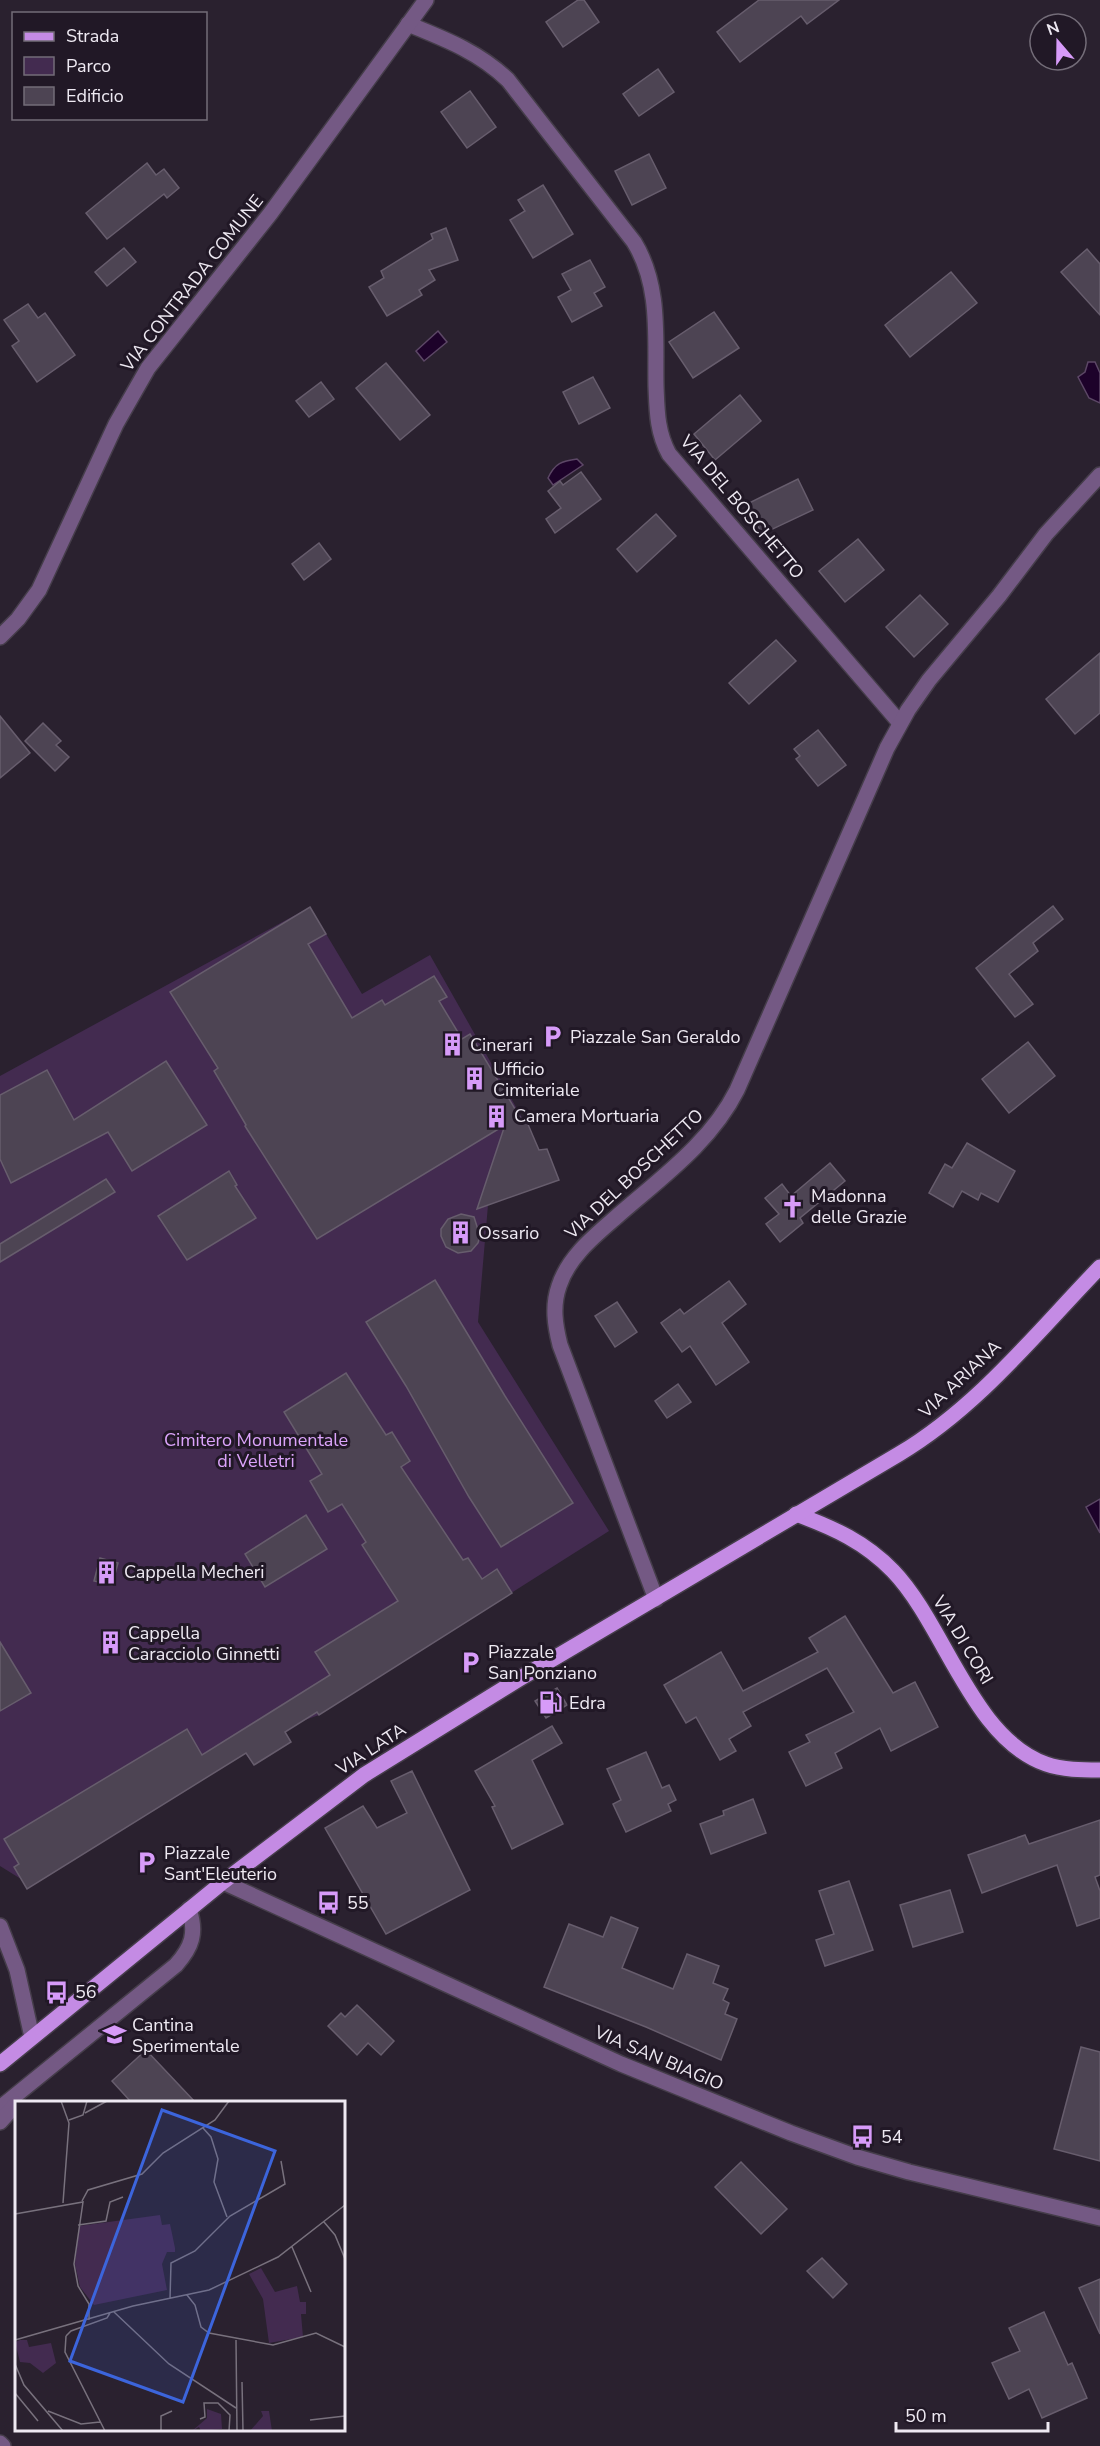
<svg xmlns="http://www.w3.org/2000/svg" width="1100" height="2446" viewBox="0 0 1100 2446" font-family="'Nunito Sans',sans-serif">
  <style>
    .green { fill: #432b50 }
    .water { fill: #1d022a; stroke: #5c4766; stroke-width: 1.5 }
    .building { fill: #4d4453; stroke: #675d6d; stroke-width: 1.5 }
    .lines { fill: none; stroke-linecap: round; stroke-linejoin: round }
    .minor-casing { stroke: #453d4a; stroke-width: 18 }
    .major-casing { stroke: #453d4a; stroke-width: 18 }
    .minor { stroke: #745984; stroke-width: 15 }
    .major { stroke: #c48be4; stroke-width: 15 }
    .labels { text-anchor: middle; stroke-width: 6; stroke-linejoin: round; paint-order: stroke }
    .street-label { font-size: 18px; fill: #eee9f2; stroke: #211826 }
    .poi-label { font-size: 18px; fill: #eee9f2; stroke: #211826; text-anchor: start }
    .park-label { font-size: 18px; fill: #dca4fb; stroke: #211826 }
    .inset-road { fill: none; stroke: #78717d; stroke-width: 1.5 }
    .view { fill: #3c65dc; fill-opacity: 0.15; stroke: #3c65dc; stroke-width: 3 }
    .inset-edge { fill: none; stroke: #eee9f2; stroke-width: 3 }
  </style>
  <rect width="100%" height="100%" fill="#2a212f"/>
  <polygon class="green" points="310,907 362,994 430,955 525,1123 527,1122 539,1150 547,1149 559,1180 488,1205 478,1322 609,1531 319,1715 302,1721 285,1732 291,1742 254,1765 245,1753 27,1889 21,1879 0,1866 0,1076"/>
  <g class="water">
    <polygon points="438,331 447,342 424,361 416,351"/>
    <polygon points="1088,362 1095,362 1100,373 1100,403 1089,398 1078,377 1085,372"/>
    <path d="M577 459 583 465 553 485 548 478C555 463 562 461 577 459Z"/>
    <polygon points="1100,1499 1100,1533 1086,1507"/>
  </g>
  <g class="building">
    <polygon points="578,0 584,0 599,22 563,47 546,22"/>
    <polygon points="759,0 839,0 807,24 801,16 740,62 717,32"/>
    <polygon points="658,69 674,92 639,116 623,94"/>
    <polygon points="470,91 496,127 467,148 441,112"/>
    <polygon points="649,154 666,188 632,205 615,171"/>
    <polygon points="147,163 156,175 164,169 179,188 167,198 164,194 107,239 86,213"/>
    <polygon points="543,185 573,234 533,258 510,220 525,211 518,200"/>
    <polygon points="446,228 458,260 429,270 435,280 419,290 422,295 387,316 369,287 384,278 381,271 433,239 431,234"/>
    <polygon points="124,248 136,262 107,286 95,272"/>
    <polygon points="1087,249 1100,264 1100,315 1061,272"/>
    <polygon points="590,260 605,287 594,293 602,306 572,322 558,297 571,290 562,274"/>
    <polygon points="951,272 977,303 910,357 885,325"/>
    <polygon points="28,304 38,318 45,313 75,355 37,382 12,346 19,341 4,320"/>
    <polygon points="714,312 739,348 693,378 669,342"/>
    <polygon points="386,363 430,415 400,440 356,388"/>
    <polygon points="593,377 610,408 579,424 563,392"/>
    <polygon points="321,382 334,399 309,417 296,401"/>
    <polygon points="740,395 761,421 715,460 694,434"/>
    <polygon points="581,472 601,499 555,533 546,519 561,508 548,491 560,481 563,485"/>
    <polygon points="798,479 813,510 762,534 747,504"/>
    <polygon points="656,514 676,536 637,572 617,549"/>
    <polygon points="858,539 884,570 845,602 819,571"/>
    <polygon points="319,543 331,559 304,580 292,564"/>
    <polygon points="920,595 948,624 914,657 886,627"/>
    <polygon points="776,640 796,661 749,704 729,683"/>
    <polygon points="1100,653 1100,713 1075,734 1046,699"/>
    <polygon points="0,716 30,753 0,778"/>
    <polygon points="43,723 61,741 56,745 69,757 55,771 25,741"/>
    <polygon points="818,730 846,765 818,786 796,759 800,756 794,749"/>
    <polygon points="1053,906 1063,919 1033,943 1038,951 1009,974 1033,1004 1015,1017 976,968"/>
    <polygon points="310,907 326,934 308,944 352,1018 382,1000 385,1005 434,976 447,997 439,1001 462,1039 470,1034 524,1124 527,1122 539,1150 547,1149 559,1180 477,1209 505,1125 317,1239 245,1126 246,1125 214,1071 218,1068 170,992"/>
    <polygon points="1028,1042 1055,1076 1009,1113 982,1079"/>
    <polygon points="166,1061 207,1125 132,1171 108,1132 11,1183 0,1159 0,1095 47,1070 74,1120"/>
    <polygon points="967,1143 1015,1171 998,1202 981,1193 978,1200 962,1191 953,1207 929,1193 945,1164 952,1168"/>
    <polygon points="830,1163 845,1181 800,1218 803,1223 780,1242 766,1224 779,1214 765,1198 782,1184 791,1196"/>
    <polygon points="229,1171 237,1185 235,1186 256,1218 187,1260 158,1216"/>
    <polygon points="106,1179 115,1192 0,1262 0,1244"/>
    <polygon points="461,1214 474,1217 480,1236 478,1243 471,1251 458,1253 446,1247 441,1236 441,1229 448,1219"/>
    <polygon points="435,1280 505,1396 573,1503 501,1547 469,1497 406,1386 366,1322"/>
    <polygon points="729,1281 746,1304 722,1323 749,1362 716,1385 690,1346 682,1352 661,1323 680,1309 684,1314"/>
    <polygon points="617,1302 637,1332 615,1347 595,1316"/>
    <polygon points="346,1373 386,1435 392,1432 410,1461 401,1467 463,1560 468,1558 482,1579 497,1569 512,1593 319,1715 317,1712 285,1732 291,1742 254,1765 246,1753 27,1889 14,1867 19,1864 4,1839 187,1729 202,1755 330,1675 315,1652 398,1601 362,1545 366,1542 342,1504 328,1512 310,1481 322,1474 284,1412"/>
    <polygon points="678,1384 691,1402 667,1418 655,1401"/>
    <polygon points="306,1515 327,1549 265,1587 245,1554"/>
    <polygon points="100,1558 118,1563 112,1585 94,1581"/>
    <polygon points="845,1616 893,1693 915,1682 938,1727 891,1751 880,1728 835,1753 842,1768 806,1786 789,1752 810,1742 806,1735 854,1712 827,1668 743,1712 751,1726 729,1739 736,1751 720,1760 696,1717 686,1723 664,1685 721,1652 743,1691 818,1652 809,1638"/>
    <polygon points="0,1642 31,1693 0,1711"/>
    <polygon points="557,1688 567,1705 546,1718 535,1701"/>
    <polygon points="552,1726 562,1743 532,1760 563,1824 512,1849 492,1807 495,1806 475,1771"/>
    <polygon points="646,1752 662,1788 669,1785 676,1800 668,1804 671,1811 626,1832 613,1804 621,1800 607,1769"/>
    <polygon points="412,1771 470,1890 386,1934 325,1828 363,1806 377,1828 407,1813 391,1781"/>
    <polygon points="753,1799 766,1833 711,1854 700,1824 724,1815 723,1811"/>
    <polygon points="1100,1820 1100,1875 1095,1877 1100,1891 1100,1918 1077,1926 1057,1865 982,1893 968,1855 1025,1835 1029,1844"/>
    <polygon points="849,1881 873,1950 825,1966 816,1940 834,1934 819,1891"/>
    <polygon points="950,1890 963,1932 913,1947 900,1905"/>
    <polygon points="611,1917 638,1928 622,1968 673,1989 687,1954 719,1966 713,1983 728,1989 723,2000 729,2003 725,2014 737,2019 721,2060 646,2027 544,1987 569,1924 603,1937"/>
    <polygon points="357,2005 394,2041 381,2055 368,2043 357,2055 328,2026 341,2013 345,2017"/>
    <polygon points="1081,2047 1100,2052 1100,2161 1054,2149"/>
    <polygon points="146,2050 196,2103 132,2103 112,2081"/>
    <polygon points="741,2162 787,2209 761,2234 715,2187"/>
    <polygon points="822,2258 847,2284 833,2298 807,2271"/>
    <polygon points="1100,2279 1100,2334 1079,2288"/>
    <polygon points="1044,2312 1068,2365 1072,2363 1087,2398 1042,2418 1029,2389 1009,2399 992,2363 1020,2351 1009,2328"/>
  </g>
  <g class="lines">
    <defs>
      <g id="minor">
        <path d="M408 24C445 39 479 52 508 80L634 242C661 286 655 337 656 386 657 411 657 432 669 454L900 723"/>
        <polyline points="0,637 18,619 39,590 116,424 148,368 270,214 426,0"/>
        <path d="M656 1599 560 1345C555 1325 552 1306 559 1286 568 1258 592 1238 614 1219 658 1180 710 1144 737 1090L887 748 908 710 929 680 999 596 1046 534 1100 475"/>
        <polyline points="223,1882 621,2064 791,2133 857,2157 909,2172 1100,2218"/>
        <polyline points="0,1926 17,1970 32,2037"/>
        <path d="M0 2108 176 1965C192 1947 197 1933 189 1909"/>
        <polyline points="0,2122 16,2104"/>
        <polyline points="0,2443 3,2446"/>
      </g>
      <g id="major">
        <path d="M796 1514C834 1528 865 1542 893 1571 945 1625 972 1738 1046 1764 1063 1770 1082 1770 1100 1770"/>
        <path d="M0 2064 223 1882 364 1775 519 1679 899 1454C978 1407 1037 1332 1100 1267"/>
      </g>
    </defs>
    <use href="#minor" class="minor-casing"/>
    <use href="#major" class="major-casing"/>
    <use href="#minor" class="minor"/>
    <use href="#major" class="major"/>
  </g>
  <defs>
    <symbol id="parking-bare" viewBox="-9 -9 18 18"><path d="M-3.5-5.5H1a3.5 3.5 0 0 1 0 7H-1V5.5H-3.5ZM-1-3.4V-.6H.8a1.4 1.4 0 0 0 0-2.8Z" fill="#d79bf9" stroke="#211826" stroke-width="2.5" paint-order="stroke"/></symbol>
    <symbol id="building-bare" viewBox="-9 -9 18 18"><path d="M-4-6H4V6H1V3H-1V6H-4ZM-2.5-4.3h1.7v1.8h-1.7ZM.8-4.3h1.7v1.8H.8ZM-2.5-1h1.7V.8h-1.7ZM.8-1h1.7V.8H.8Z" fill="#d79bf9" stroke="#211826" stroke-width="2.5" paint-order="stroke"/></symbol>
    <symbol id="church-bare" viewBox="-9 -9 18 18"><path d="M-1.2-6h2.4v3.5h3.3v2.4h-3.3V6h-2.4V-.1h-3.3v-2.4h3.3Z" fill="#d79bf9" stroke="#211826" stroke-width="2.5" paint-order="stroke"/></symbol>
    <symbol id="fuel-bare" viewBox="-9 -9 18 18"><path d="M-5.5-6h7V0h2V4h1.3V-2.5L3-4.5l.8-.8L6-3V5H2.5V1h-1V6h-7ZM-4.2-4.7v3.2H.2V-4.7Z" fill="#d79bf9" stroke="#211826" stroke-width="2.5" paint-order="stroke"/></symbol>
    <symbol id="bus-bare" viewBox="-9 -9 18 18"><path d="M-5-6H5V4H4V6H2V4H-2V6H-4V4H-5ZM-3.5-4V0h7V-4ZM-3.5 1.2v1.5H-2V1.2ZM2 1.2v1.5H3.5V1.2Z" fill="#d79bf9" stroke="#211826" stroke-width="2.5" paint-order="stroke"/></symbol>
    <symbol id="university-bare" viewBox="-9 -9 18 18"><path d="M0-5L7-2L0 1L-7-2ZM-4 1L0 2.5L4 1V4Q0 6-4 4Z" fill="#d79bf9" stroke="#211826" stroke-width="2.5" paint-order="stroke"/></symbol>
  </defs>
  <g fill-rule="evenodd">
    <use href="#parking-bare" x="536" y="1020" width="33" height="33"/>
    <use href="#building-bare" x="436" y="1028" width="33" height="33"/>
    <use href="#building-bare" x="458" y="1062" width="33" height="33"/>
    <use href="#building-bare" x="480" y="1100" width="33" height="33"/>
    <use href="#church-bare" x="776" y="1190" width="33" height="33"/>
    <use href="#building-bare" x="444" y="1216" width="33" height="33"/>
    <use href="#building-bare" x="90" y="1556" width="33" height="33"/>
    <use href="#building-bare" x="94" y="1626" width="33" height="33"/>
    <use href="#parking-bare" x="454" y="1646" width="33" height="33"/>
    <use href="#fuel-bare" x="534" y="1686" width="33" height="33"/>
    <use href="#parking-bare" x="130" y="1846" width="33" height="33"/>
    <use href="#bus-bare" x="312" y="1886" width="33" height="33"/>
    <use href="#bus-bare" x="40" y="1976" width="33" height="33"/>
    <use href="#university-bare" x="98" y="2018" width="33" height="33"/>
    <use href="#bus-bare" x="846" y="2120" width="33" height="33"/>
  </g>
  <g class="labels">
    <g class="street-label">
      <text transform="translate(192 283) rotate(-52)" y="6">VIA CONTRADA COMUNE</text>
      <text transform="translate(742 507) rotate(50)" y="6">VIA DEL BOSCHETTO</text>
      <text transform="translate(634 1174) rotate(-43)" y="6">VIA DEL BOSCHETTO</text>
      <text transform="translate(960 1379) rotate(-43)" y="6">VIA ARIANA</text>
      <text transform="translate(963 1640) rotate(59)" y="6">VIA DI CORI</text>
      <text transform="translate(371 1749) rotate(-33)" y="6">VIA LATA</text>
      <text transform="translate(659 2058) rotate(23)" y="6">VIA SAN BIAGIO</text>
    </g>
    <g class="poi-label">
      <text x="570" y="1043">Piazzale San Geraldo</text>
      <text x="470" y="1051">Cinerari</text>
      <text x="493" y="1075">Ufficio<tspan x="493" dy="21">Cimiteriale</tspan></text>
      <text x="514" y="1122">Camera Mortuaria</text>
      <text x="811" y="1202">Madonna<tspan x="811" dy="21">delle Grazie</tspan></text>
      <text x="478" y="1239">Ossario</text>
      <text x="124" y="1578">Cappella Mecheri</text>
      <text x="128" y="1639">Cappella<tspan x="128" dy="21">Caracciolo Ginnetti</tspan></text>
      <text x="488" y="1658">Piazzale<tspan x="488" dy="21">San Ponziano</tspan></text>
      <text x="569" y="1709">Edra</text>
      <text x="164" y="1859">Piazzale<tspan x="164" dy="21">Sant'Eleuterio</tspan></text>
      <text x="347" y="1909">55</text>
      <text x="75" y="1998">56</text>
      <text x="132" y="2031">Cantina<tspan x="132" dy="21">Sperimentale</tspan></text>
      <text x="881" y="2143">54</text>
    </g>
    <g class="park-label">
      <text x="256" y="1446">Cimitero Monumentale<tspan x="256" dy="21">di Velletri</tspan></text>
    </g>
  </g>
  <g transform="translate(15 2101)">
    <rect width="330" height="330" fill="#2a212f"/>
    <path d="M145 114 147 124 155 123 160 147V151H152L147 163 152 189 79 204 65 186 60 163 64 125ZM246 167 260 191 282 185 285 201H291V213H286L288 236 254 242 248 198 234 173ZM5 239H12L14 246 36 242 41 262 28 272 15 262 5 261 0 241ZM192 308 206 313 207 328 186 330 184 326 177 330 192 317ZM246 310H254L257 330H235L248 315Z" fill="#432b50"/>
    <path class="inset-road" d="M46 0 54 22 48 102M70 12 92 0M54 19 68 14 72 0M188 27 196 36 203 58 199 81 212 116M67 100 73 89 127 73 148 52 200 19 214 0M0 113 68 101 59 163 63 185 74 203V219M309 121 320 134 330 158M63 124 91 120 95 101 108 96M277 146 296 191M172 194 180 204 186 226 194 232 258 244 301 232 330 246M155 198 156 162 180 150 215 115 270 83 266 60M99 211 154 263 221 307M51 235 50 251 90 330M51 235 56 230 92 217 95 212M0 239 118 205 194 189 263 156 330 104M221 239 222 330M0 263 9 284 48 330M227 281 228 330M0 292 23 320M33 310 66 323 85 321M185 318 190 316 189 302H203L215 314 214 330M295 319 330 315M146 330V315L157 310"/>
    <path class="view" d="M147 9 260 50 168 301 55 260Z"/>
    <rect width="330" height="330" class="inset-edge"/>
  </g>
  <rect x="12" y="12" width="195" height="108" fill="#211826" stroke="#736c78" stroke-width="1.5"/>
  <rect x="24" y="32" width="30" height="9" fill="#c48be4" stroke="#736c78" stroke-width="1.5"/>
  <text x="66" y="42" font-size="18" fill="#eee9f2">Strada</text>
  <rect x="24" y="57" width="30" height="18" fill="#432b50" stroke="#736c78" stroke-width="1.5"/>
  <text x="66" y="72" font-size="18" fill="#eee9f2">Parco</text>
  <rect x="24" y="87" width="30" height="18" fill="#4d4453" stroke="#736c78" stroke-width="1.5"/>
  <text x="66" y="102" font-size="18" fill="#eee9f2">Edificio</text>
  <g transform="translate(1058 42) rotate(340)"><circle r="28" fill="#211826" stroke="#736c78" stroke-width="1.5"/>
  <path d="M0-4.5L10 22L0 15L-10 22Z" fill="#d79bf9"/>
  <text y="-9" font-size="16" font-weight="bold" text-anchor="middle" fill="#eee9f2">N</text>
  </g>
  <path d="M896 2422v9h152v-9" fill="none" stroke="#eee9f2" stroke-width="3"/>
  <text x="905" y="2422" font-size="18" fill="#eee9f2" stroke="#211826" stroke-width="4.5" paint-order="stroke">50 m</text>
</svg>
